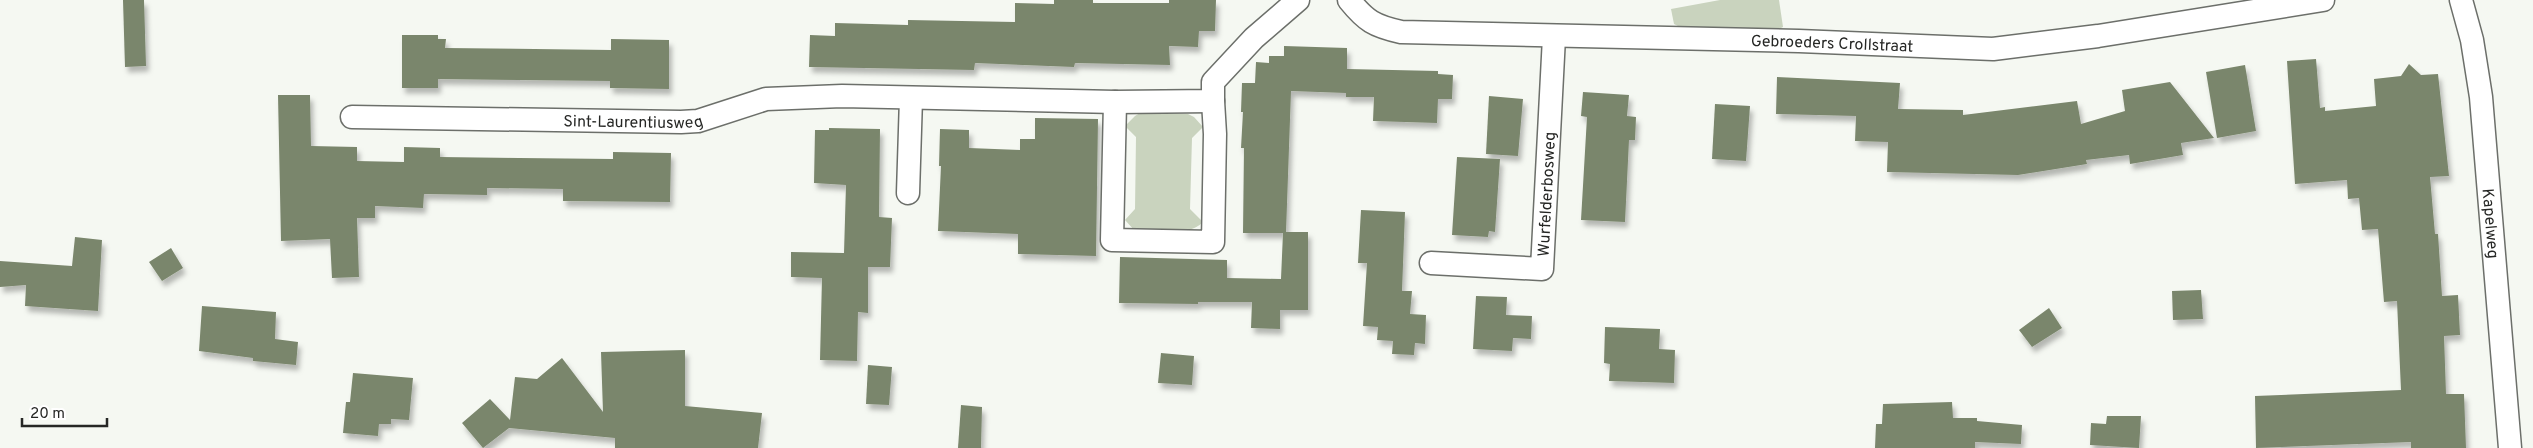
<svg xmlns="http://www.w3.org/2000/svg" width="2533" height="448" viewBox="0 0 2533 448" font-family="Overpass,sans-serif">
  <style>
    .green { fill: #c9d3be }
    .building { fill: #7a866c; filter: url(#shadow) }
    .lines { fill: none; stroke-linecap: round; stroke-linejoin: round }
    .minor-casing { stroke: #6c6f6a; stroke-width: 25 }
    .minor { stroke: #fff; stroke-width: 22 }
    .labels { text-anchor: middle; stroke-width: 5; stroke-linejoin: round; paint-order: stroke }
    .street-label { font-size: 16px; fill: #262725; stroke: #fff }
  </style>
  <defs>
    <filter id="shadow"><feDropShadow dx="3" dy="5.5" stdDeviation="2.5" flood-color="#0004"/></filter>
  </defs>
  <rect width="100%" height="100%" fill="#f5f8f2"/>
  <g class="green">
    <polygon points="1720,0 1779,0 1783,27 1775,31 1686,30 1674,24 1671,9"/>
    <path d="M1140 113 1188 114 1194 117 1203 127 1192 138 1190 209 1203 222C1187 238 1156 231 1135 231L1125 220 1135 209 1136 137 1125 126 1135 116Z"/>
  </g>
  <g class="building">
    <polygon points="123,0 144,0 146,66 125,67"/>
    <polygon points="1054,0 1093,0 1093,3 1169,3 1169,0 1216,0 1215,31 1199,31 1198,47 1169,46 1170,65 1075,63 1074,67 975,63 974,70 809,67 810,35 835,36 835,23 908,25 908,20 1015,22 1015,3 1054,4"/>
    <polygon points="402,35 438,35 438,39 446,39 445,48 611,50 611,39 669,40 669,89 610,88 610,81 438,79 438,88 402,88"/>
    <polygon points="1284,46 1347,48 1347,69 1438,71 1438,74 1453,75 1452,99 1438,99 1437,123 1373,121 1374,97 1346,97 1346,93 1291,91 1286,232 1308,232 1308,310 1280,310 1280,329 1251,328 1252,302 1198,302 1198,304 1119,303 1120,257 1227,260 1227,278 1281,279 1283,233 1243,233 1244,148 1241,148 1243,112 1241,112 1242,83 1255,83 1256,62 1269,63 1269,56 1284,56"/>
    <polygon points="2316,59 2320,108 2325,107 2325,111 2376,106 2374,79 2401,76 2409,64 2421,75 2438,74 2449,176 2430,177 2435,234 2438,234 2442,296 2458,295 2460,335 2444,336 2446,394 2464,394 2466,448 2411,448 2411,442 2256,448 2255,396 2401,390 2397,301 2384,302 2378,229 2362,230 2359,198 2348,199 2347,180 2295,184 2287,61"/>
    <polygon points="2245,65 2256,131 2217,138 2206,72"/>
    <polygon points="1777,77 1900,83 1898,109 1963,110 1963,115 2077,101 2081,124 2125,111 2122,90 2170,82 2214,138 2181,143 2183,155 2130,164 2129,155 2086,160 2087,164 2018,175 1887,172 1888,142 1855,141 1856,116 1776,114"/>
    <polygon points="1583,92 1629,95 1627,116 1636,117 1635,140 1629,140 1625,222 1581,220 1587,117 1581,116"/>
    <polygon points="278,95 310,95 311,146 357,147 357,161 404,162 404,147 440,148 440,157 613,159 613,152 671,153 670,202 563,201 563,189 487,188 487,195 424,194 423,208 375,206 375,218 357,218 359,277 332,278 330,239 281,241"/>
    <polygon points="1489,96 1523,99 1518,156 1486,154"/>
    <polygon points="1715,104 1750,106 1746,161 1712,159"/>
    <polygon points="1035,118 1098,119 1096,256 1018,254 1018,234 938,231 941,166 939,166 940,129 969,130 969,148 1020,150 1020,139 1035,139"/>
    <polygon points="829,128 880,129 879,217 892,218 890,267 868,267 868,313 858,312 857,361 820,360 822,278 791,277 791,252 844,253 846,185 814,183 815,130 829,130"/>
    <polygon points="1457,157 1500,159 1495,232 1489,231 1488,237 1452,235"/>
    <polygon points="1361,210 1405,212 1402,291 1412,291 1410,314 1426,315 1425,344 1415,343 1414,355 1392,354 1393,341 1377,340 1378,327 1363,326 1367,263 1358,263"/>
    <polygon points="75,237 102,240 98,311 25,306 26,285 0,287 0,261 72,266"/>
    <polygon points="171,248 183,268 162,281 149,262"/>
    <polygon points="2201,290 2203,319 2173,320 2172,291"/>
    <polygon points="1476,296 1507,297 1506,315 1532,316 1531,339 1513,338 1512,351 1473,349"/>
    <polygon points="202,306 276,312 275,339 298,342 296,365 253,361 253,358 199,351"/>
    <polygon points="2049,308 2062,328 2032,347 2019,330"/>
    <polygon points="1605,327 1660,329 1659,349 1675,350 1674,383 1609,381 1610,364 1604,363"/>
    <polygon points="685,350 685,406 762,413 758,448 615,448 615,438 509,428 483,448 462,423 490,399 510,420 515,377 537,379 562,358 603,412 601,352"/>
    <polygon points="1161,353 1194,356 1192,385 1158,383"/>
    <polygon points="868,365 892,367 889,405 866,404"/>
    <polygon points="353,373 413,378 409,420 391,419 391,424 379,424 378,436 343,433 346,402 350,402"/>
    <polygon points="1952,402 1953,418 1977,418 1977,421 2022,425 2021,444 1975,442 1975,448 1875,448 1876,424 1882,424 1883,404"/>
    <polygon points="961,405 982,407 981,448 958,448"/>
    <polygon points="2107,416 2141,416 2139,448 2090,445 2091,423 2106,424"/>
  </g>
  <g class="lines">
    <defs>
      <g id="minor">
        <path id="s1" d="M1349 0C1366 21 1374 26 1401 32L1799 41 1993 49 2098 36 2323 0"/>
        <path id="s2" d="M2461 0 2472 40 2481 97 2510 448"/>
        <polyline points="1115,102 1112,240 1213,242 1215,134 1213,101"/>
        <path id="s3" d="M352 117 681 122 698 121 766 99 842 96 1115 102 1213 101V82L1254 38 1298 0"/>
        <polyline points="908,193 911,98"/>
        <path id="s4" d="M1431 263 1542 269 1554 37"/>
      </g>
    </defs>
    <use href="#minor" class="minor-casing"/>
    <use href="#minor" class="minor"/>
  </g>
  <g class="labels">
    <g class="street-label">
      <text dy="6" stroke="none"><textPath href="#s1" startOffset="494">Gebroeders Crollstraat</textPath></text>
      <text dy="6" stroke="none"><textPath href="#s3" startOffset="281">Sint-Laurentiusweg</textPath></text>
      <text dy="6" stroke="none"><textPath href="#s4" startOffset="186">Wurfelderbosweg</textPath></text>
      <text dy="6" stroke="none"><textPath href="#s2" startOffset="226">Kapelweg</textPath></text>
    </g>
  </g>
  <path d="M22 418v8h85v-8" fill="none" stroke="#262725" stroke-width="2.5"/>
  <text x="30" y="418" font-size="15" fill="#262725" stroke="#ffffff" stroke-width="4" paint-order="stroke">20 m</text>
</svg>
